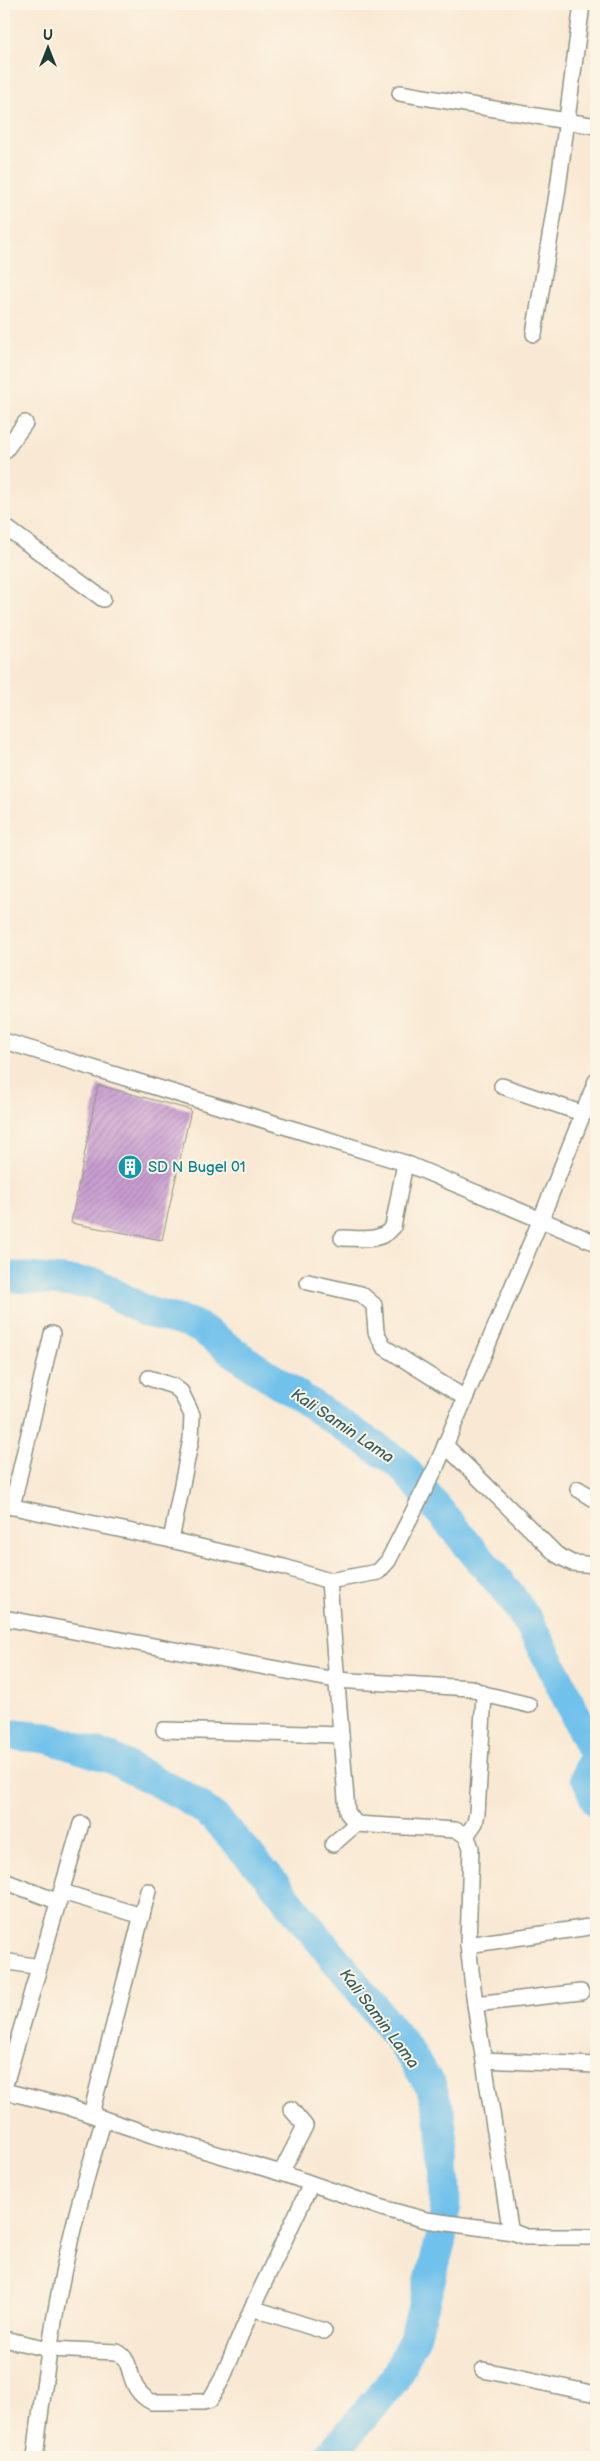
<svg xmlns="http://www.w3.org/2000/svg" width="600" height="2461" viewBox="0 0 600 2461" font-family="'Balsamiq Sans',sans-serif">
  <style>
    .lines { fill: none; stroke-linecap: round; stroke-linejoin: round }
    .river { stroke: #6fc1eb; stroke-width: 31 }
    .building { fill: url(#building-hatch) }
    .minor-casing { stroke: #8c9384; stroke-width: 18 }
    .minor { stroke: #fff; stroke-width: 15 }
    .labels { text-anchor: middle; stroke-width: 4; stroke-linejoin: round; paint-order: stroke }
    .culture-label { font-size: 15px; fill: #0d838f; stroke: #fcf5e5; text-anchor: start }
    .water-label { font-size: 16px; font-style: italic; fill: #335e62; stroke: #fcf5e5 }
  </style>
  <defs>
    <pattern id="building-hatch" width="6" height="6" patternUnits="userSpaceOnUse" patternTransform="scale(1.25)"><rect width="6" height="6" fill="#c99ed2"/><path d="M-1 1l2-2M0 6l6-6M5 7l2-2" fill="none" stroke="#a382ab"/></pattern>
  </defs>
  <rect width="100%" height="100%" fill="#fcf5e5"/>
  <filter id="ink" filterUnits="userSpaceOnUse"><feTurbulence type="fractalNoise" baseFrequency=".02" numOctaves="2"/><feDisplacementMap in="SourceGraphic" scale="10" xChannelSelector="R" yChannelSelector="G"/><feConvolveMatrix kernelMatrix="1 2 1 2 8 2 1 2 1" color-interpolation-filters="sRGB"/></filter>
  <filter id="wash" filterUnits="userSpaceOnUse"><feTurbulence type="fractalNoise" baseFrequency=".0096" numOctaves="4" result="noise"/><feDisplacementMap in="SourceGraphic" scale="20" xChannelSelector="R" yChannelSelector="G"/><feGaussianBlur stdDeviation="1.12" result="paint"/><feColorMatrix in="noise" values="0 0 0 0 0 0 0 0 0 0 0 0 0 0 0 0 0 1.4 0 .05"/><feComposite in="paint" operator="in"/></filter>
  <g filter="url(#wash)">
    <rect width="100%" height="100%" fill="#f9e9d4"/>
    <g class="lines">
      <g class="river">
        <polyline points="4,1276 97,1284 147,1312 189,1323 202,1329 249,1363 399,1463 510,1595 529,1623 552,1666 592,1750 594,1756 586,1776 596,1801"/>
        <polyline points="4,1734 47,1738 111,1758 184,1796 214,1817 274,1883 404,2045 431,2086 439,2111 444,2152 445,2204 441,2239 415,2337 394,2380 329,2457"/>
      </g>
    </g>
    <g id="blocks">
      <polygon class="building" points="98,1085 191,1110 162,1240 71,1223"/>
    </g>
  </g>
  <g filter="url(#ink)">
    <use href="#blocks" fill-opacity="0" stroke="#8c9384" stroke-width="1"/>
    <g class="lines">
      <defs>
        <g id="minor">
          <polyline points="400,93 596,126"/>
          <polyline points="534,334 558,188 582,4"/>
          <polyline points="4,452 25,423"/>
          <polyline points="4,526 103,599"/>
          <polyline points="4,1041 405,1163 596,1243"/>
          <polyline points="502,1086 584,1114"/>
          <path d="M342 1238C360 1238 380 1243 393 1227L405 1163"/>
          <polyline points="308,1282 361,1294 374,1305 376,1332 384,1347 465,1398"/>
          <polyline points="149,1378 173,1386 181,1392 192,1415 191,1439 171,1540"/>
          <polyline points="445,1445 557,1555 572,1563 596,1565"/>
          <polyline points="578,1489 596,1500"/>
          <path d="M4 1505 171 1540 284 1567 329 1581 347 1812 356 1824 455 1830C465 1833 468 1838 471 1848L468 1945 475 2004 510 2228 513 2232 526 2237H596"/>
          <polyline points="12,1507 52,1334"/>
          <polyline points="329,1581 378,1572 388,1561 436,1467 541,1219 596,1081"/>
          <polyline points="4,1618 335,1680 471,1688 484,1694 529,1705"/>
          <polyline points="164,1730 341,1735"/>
          <polyline points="466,1836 475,1823 477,1813 484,1694"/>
          <polyline points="333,1844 356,1824"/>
          <polyline points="4,1881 59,1902"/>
          <polyline points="62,1892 142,1916"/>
          <polyline points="468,1945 596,1926"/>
          <polyline points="4,1961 39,1967"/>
          <polyline points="475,2004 581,1992"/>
          <polyline points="485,2060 596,2065"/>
          <polyline points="4,2088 81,1824"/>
          <polyline points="4,2091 65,2106 149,2134 281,2173 382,2208 426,2220 513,2232"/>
          <polyline points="91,2114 148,1891"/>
          <polyline points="281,2173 305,2126 291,2109"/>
          <polyline points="252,2308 324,2331"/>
          <path d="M4 2339 49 2349 117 2352C131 2358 129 2378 137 2389 141 2395 146 2399 152 2402H203L210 2400 222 2379 252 2308 311 2184"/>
          <polyline points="483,2370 596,2394"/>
          <path d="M35 2457C43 2389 52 2321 67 2255 77 2209 90 2164 104 2119"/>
        </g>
      </defs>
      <use href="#minor" class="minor-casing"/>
      <use href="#minor" class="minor"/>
    </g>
  </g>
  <defs>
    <symbol id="building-disc" viewBox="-11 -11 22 22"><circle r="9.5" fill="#0f9aa8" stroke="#fcf5e5"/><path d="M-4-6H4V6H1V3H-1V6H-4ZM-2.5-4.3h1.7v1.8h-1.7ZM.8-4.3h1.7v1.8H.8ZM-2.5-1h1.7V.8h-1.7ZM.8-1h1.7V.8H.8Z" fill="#fff"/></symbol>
  </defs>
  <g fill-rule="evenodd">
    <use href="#building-disc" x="116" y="1153" width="28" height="28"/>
  </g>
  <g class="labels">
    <g class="culture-label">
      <text x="148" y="1172">SD N Bugel 01</text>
    </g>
    <g class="water-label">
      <text transform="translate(343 1425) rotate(34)" y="6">Kali Samin Lama</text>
      <text transform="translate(380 2018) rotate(53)" y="6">Kali Samin Lama</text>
    </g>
  </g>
  <rect width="600" height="2461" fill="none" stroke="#fcf5e5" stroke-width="20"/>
  <g transform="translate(48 48)" stroke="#fcf5e5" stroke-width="4" paint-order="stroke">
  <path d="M0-4L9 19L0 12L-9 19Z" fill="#1f3d34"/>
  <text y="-8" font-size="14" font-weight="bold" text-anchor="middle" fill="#1f3d34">U</text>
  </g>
</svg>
